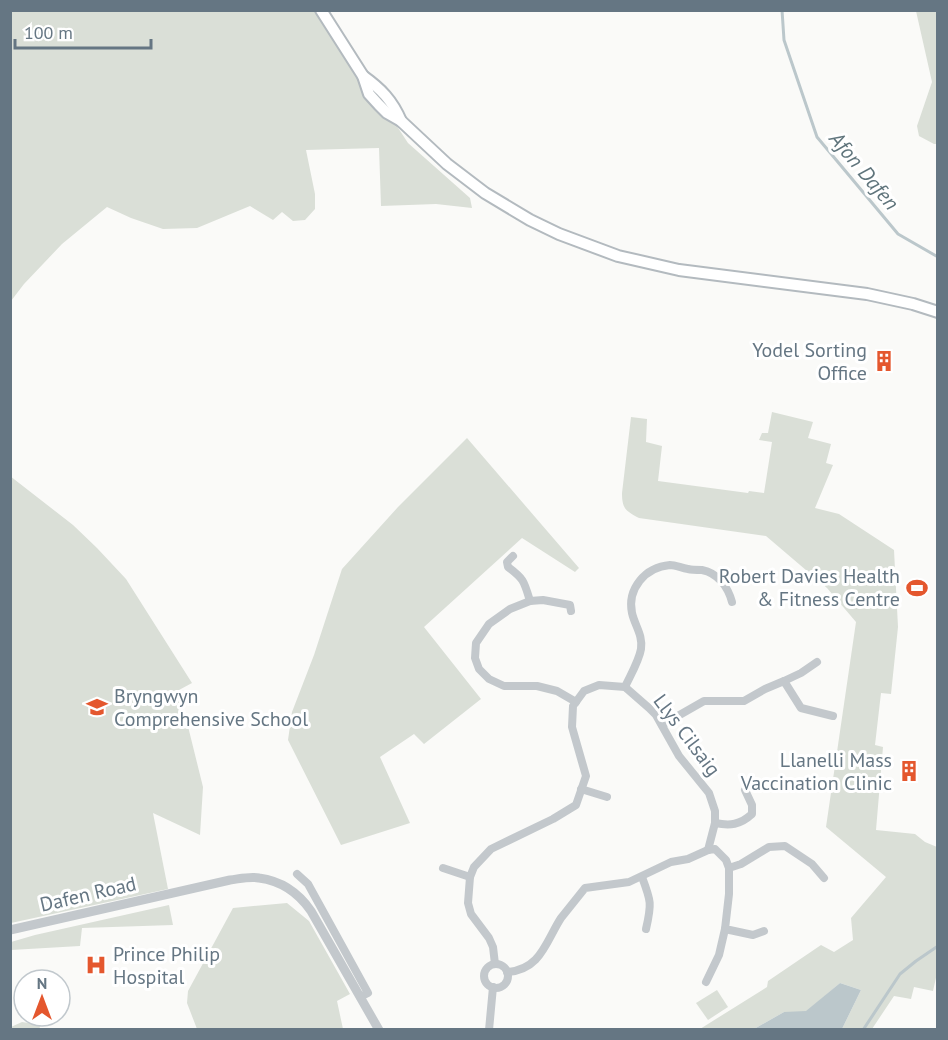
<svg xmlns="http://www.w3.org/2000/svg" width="948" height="1040" viewBox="0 0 948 1040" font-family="'PT Sans',sans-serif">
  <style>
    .green { fill: #dadfd7 }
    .water { fill: #bbc7cb }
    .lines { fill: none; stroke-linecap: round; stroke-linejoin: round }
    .stream { stroke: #bbc7cb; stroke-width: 3 }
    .secondary-casing { stroke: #b3babf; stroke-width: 14 }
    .minor { stroke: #c3c8cc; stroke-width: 8 }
    .tertiary { stroke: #c3c8cc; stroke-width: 9 }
    .secondary { stroke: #fff; stroke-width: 10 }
    .labels { text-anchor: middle; stroke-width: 6; stroke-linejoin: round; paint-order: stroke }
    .poi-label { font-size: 20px; fill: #657683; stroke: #fff; text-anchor: end }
    .street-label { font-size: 20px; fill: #657683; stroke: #fff }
    .water-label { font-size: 21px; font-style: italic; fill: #60757c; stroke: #fff }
  </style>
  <rect width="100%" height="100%" fill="#fafaf8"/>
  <g class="green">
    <polygon points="11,11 321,11 408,143 470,198 472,208 436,204 381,206 379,148 306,150 315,194 315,209 305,220 293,221 282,212 273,220 250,206 197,228 163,229 131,218 107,207 62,244 24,284 11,301"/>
    <polygon points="916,11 937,11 937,144 934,144 919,136 917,126 932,82"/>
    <path d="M772 412 813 422 808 438 831 444 826 463 833 465 815 508 839 514 894 550 898 627 891 694 881 693 875 745 883 747 876 830 915 834 925 842 937 847 938 969 933 991 914 987 911 999 894 996 872 1029H842L861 990 840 983 806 1012H784L754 1029H700L767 987 768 981 821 945 834 952 853 940 851 918 886 877 826 827 856 622 827 588 766 536 639 518C626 511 622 509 622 493L631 417 647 419 646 442 662 446 658 481 748 493 749 491 764 493 772 442 759 440 762 433H768Z"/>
    <polygon points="467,438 579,568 575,572 522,538 424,627 481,699 424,744 414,734 380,757 410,823 341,845 288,740 292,712 314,655 342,569 398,507"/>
    <polygon points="10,476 73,525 97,548 126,579 192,683 179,690 203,787 200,835 153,813 168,889 11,923"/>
    <polygon points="287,903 309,921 350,994 337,1001 343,1029 197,1029 187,1003 188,991 233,908"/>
    <polygon points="169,905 173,925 82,928 80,946 11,950 11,942 35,935"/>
    <polygon points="717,990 728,1007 708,1020 696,1003"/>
    <polygon points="22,1022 41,1025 39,1029 11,1029 11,1027"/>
  </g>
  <polygon class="water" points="840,983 861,990 842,1029 754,1029 784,1012 806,1011"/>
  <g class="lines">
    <g class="stream">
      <polyline points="782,10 784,40 817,137 898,234 938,257"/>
      <polyline points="863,1030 900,974 916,961 938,946"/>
    </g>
    <defs>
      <g id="secondary">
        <polyline points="321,10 363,76 369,94 379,105 387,113 401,121 447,164 485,193 530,220 559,234 618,256 679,270 867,294 913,304 938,312"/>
        <path d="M363 76C381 89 392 100 401 121"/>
      </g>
    </defs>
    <use href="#secondary" class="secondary-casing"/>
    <g class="minor">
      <path d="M513 556 507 562 508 567C524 579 524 581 530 601"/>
      <polyline points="571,611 570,605 543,600 530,601 510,609 489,624 476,643 475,658 479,669 489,679 504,686 537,686 557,691 576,702"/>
      <polyline points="784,681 801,673 817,662"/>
      <path d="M625 687C630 676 639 661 641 649 643 635 635 626 632 613 627 589 645 567 670 565 676 565 681 568 688 569 692 570 697 570 702 570 718 573 728 587 732 602"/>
      <polyline points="662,725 704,701 744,701 765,689 784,681 801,708 833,716"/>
      <polyline points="581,789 607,797"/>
      <path d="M715 823C730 826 740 825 752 814V805L745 790"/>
      <polyline points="443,868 470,877"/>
      <polyline points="729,868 729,894 725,929 753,935 764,931"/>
      <polyline points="297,874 308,884 368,993 360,997"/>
      <path d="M642 877C651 901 652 903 646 929"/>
      <polyline points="495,964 493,947 489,938 471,914 468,903 470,877 474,867 491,849 553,819 576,805 586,776 572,727 573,706 584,691 599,685 625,687 649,708 656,715 679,756 709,793 715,811 715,823 708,850"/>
      <circle cx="496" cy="976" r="12"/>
      <path d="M507 972C541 970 546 941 561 918 569 908 577 898 585 888L629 882 671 862 688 859 708 850 715 849 726 860 729 868 741 864 769 847 785 846 812 864 824 878"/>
      <polyline points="706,982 719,955 725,929"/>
      <polyline points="489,1030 493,987"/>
    </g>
    <path class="tertiary" d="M10 930 230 880C239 879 250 876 259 878 282 881 298 892 311 911L379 1030"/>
    <use href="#secondary" class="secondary"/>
  </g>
  <defs>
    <symbol id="building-bare" viewBox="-9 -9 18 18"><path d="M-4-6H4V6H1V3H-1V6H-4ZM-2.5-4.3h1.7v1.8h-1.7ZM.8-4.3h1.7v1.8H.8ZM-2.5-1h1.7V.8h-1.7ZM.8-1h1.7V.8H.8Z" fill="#e4572e" stroke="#fff" stroke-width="2.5" paint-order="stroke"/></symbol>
    <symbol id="stadium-bare" viewBox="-9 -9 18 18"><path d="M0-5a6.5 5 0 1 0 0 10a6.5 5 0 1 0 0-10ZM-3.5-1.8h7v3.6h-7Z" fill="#e4572e" stroke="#fff" stroke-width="2.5" paint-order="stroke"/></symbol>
    <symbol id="school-bare" viewBox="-9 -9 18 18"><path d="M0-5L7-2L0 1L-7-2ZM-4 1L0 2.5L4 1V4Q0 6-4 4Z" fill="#e4572e" stroke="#fff" stroke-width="2.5" paint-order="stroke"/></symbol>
    <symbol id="hospital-bare" viewBox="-9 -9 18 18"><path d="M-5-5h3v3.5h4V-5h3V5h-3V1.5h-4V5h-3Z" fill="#e4572e" stroke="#fff" stroke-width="2.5" paint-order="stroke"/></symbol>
  </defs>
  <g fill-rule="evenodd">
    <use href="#building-bare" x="869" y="346" width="30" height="30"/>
    <use href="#stadium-bare" x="902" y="573" width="30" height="30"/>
    <use href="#school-bare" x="82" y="692" width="30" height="30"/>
    <use href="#building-bare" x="894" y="756" width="30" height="30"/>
    <use href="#hospital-bare" x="81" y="950" width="30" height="30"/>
  </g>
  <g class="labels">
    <g class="poi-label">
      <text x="867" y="357">Yodel Sorting<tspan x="867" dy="23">Office</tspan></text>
      <text x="900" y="583">Robert Davies Health<tspan x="900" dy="23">&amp; Fitness Centre</tspan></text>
      <text x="114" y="703" text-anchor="start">Bryngwyn<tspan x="114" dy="23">Comprehensive School</tspan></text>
      <text x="892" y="767">Llanelli Mass<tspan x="892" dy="23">Vaccination Clinic</tspan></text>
      <text x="113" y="961" text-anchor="start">Prince Philip<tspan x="113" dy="23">Hospital</tspan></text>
    </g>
    <g class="street-label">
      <text transform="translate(687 735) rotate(53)" y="7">Llys Cilsaig</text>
      <text transform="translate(88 894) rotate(-13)" y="7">Dafen Road</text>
    </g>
    <g class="water-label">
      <text transform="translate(864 171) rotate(50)" y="7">Afon Dafen</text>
    </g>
  </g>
  <rect width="948" height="1040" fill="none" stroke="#657683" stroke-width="24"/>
  <g transform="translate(42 998)"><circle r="28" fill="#ffffff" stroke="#c1c8cd" stroke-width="1.5"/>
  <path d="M0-4.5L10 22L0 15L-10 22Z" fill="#e4572e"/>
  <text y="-9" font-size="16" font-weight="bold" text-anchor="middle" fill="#657683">N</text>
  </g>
  <path d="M15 39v9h136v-9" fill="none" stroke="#657683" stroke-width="3"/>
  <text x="24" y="39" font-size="18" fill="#657683" stroke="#ffffff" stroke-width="4.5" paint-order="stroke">100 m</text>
</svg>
